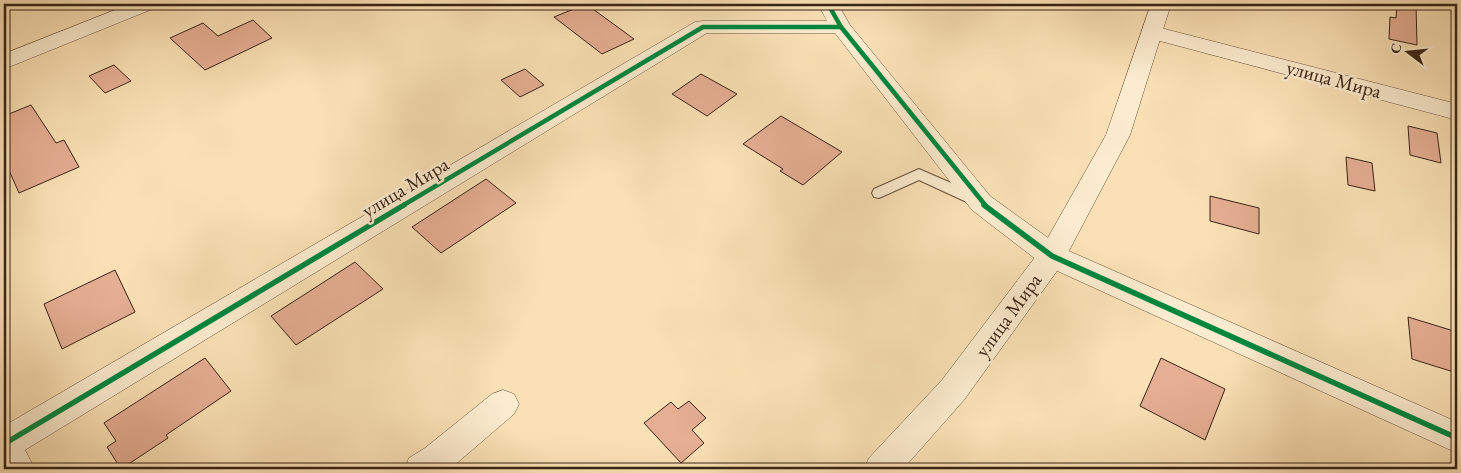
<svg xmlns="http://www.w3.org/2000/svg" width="1461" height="473" viewBox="0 0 1461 473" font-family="'EB Garamond',serif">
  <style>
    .building { fill: #e6ae93; stroke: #382314 }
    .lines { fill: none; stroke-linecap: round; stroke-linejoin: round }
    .service-casing { stroke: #68523c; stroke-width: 2 }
    .minor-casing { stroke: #68523c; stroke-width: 1 }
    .tertiary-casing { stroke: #68523c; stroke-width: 1 }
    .service { fill: #fceccf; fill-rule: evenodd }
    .minor { fill: #fceccf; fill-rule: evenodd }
    .tertiary { fill: #fceccf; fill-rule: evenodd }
    .cycleway-far1-casing { stroke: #fceccf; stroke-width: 7 }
    .cycleway-casing { stroke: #fceccf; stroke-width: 9 }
    .cycleway-far1 { stroke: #00873e; stroke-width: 4.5 }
    .cycleway { stroke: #00873e; stroke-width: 5.5 }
    .labels { text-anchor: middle; stroke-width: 5; stroke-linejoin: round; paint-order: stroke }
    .street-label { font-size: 20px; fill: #382314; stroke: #fceccf }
  </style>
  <rect width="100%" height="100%" fill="#fae1b5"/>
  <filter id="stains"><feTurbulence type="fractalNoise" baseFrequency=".004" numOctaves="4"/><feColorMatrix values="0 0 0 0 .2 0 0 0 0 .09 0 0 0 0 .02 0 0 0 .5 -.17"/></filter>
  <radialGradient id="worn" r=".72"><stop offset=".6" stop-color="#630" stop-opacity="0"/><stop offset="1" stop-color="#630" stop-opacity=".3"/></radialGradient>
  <g class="building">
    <polygon points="586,4 634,39 602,54 554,17"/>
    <polygon points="1397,4 1416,4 1417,45 1389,39 1390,17 1396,18"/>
    <polygon points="253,20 272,38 205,70 170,38 203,23 218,36"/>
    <polygon points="114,65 131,81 105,93 89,76"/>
    <polygon points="525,69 544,85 520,97 501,80"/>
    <polygon points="701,74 737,94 707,116 672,94"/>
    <polygon points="31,105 56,143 64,140 79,167 19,193 4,159 4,116"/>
    <polygon points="781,116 842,152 803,185 780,171 783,169 743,144"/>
    <polygon points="1408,126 1437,133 1441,163 1410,155"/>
    <polygon points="1346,157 1372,163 1375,191 1348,185"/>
    <polygon points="486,179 516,203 441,253 412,227"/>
    <polygon points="1210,196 1259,208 1259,234 1210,221"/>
    <polygon points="355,262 383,289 296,345 271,316"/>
    <polygon points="115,270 135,312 62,349 44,304"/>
    <polygon points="1408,317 1457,332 1457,373 1412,359"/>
    <polygon points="205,358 231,391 166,435 168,438 121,469 107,447 116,441 104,423"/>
    <polygon points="1161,358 1225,389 1205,440 1140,406"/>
    <polygon points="689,401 706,418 692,430 704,443 681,463 644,423 671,402 678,409"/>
  </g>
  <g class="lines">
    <defs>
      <polygon id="service" points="919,169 981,196 983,200 981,204 976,205 971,204 919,180 879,198 874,197 872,193 874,189"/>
      <g id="minor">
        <polygon points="130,4 158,4 155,8 4,69 4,54"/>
        <polygon points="818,4 838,4 850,25 990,196 1062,248 1457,422 1457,453 1042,264 972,210 835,33 707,33 25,450 35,469 4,469 4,426 695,22 703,21 827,21"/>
        <polygon points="1153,26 1457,104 1457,120 1145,37 1142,32 1145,27"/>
        <polygon points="503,390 514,394 519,404 514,414 450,469 404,469 409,458 425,448 492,394"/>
      </g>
      <polygon id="tertiary" points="1151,4 1171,4 1130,135 1062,264 964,400 903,469 864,469 869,458 942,380 1042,248 1106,135"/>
    </defs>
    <use href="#service" class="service-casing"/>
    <use href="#minor" class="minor-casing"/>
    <use href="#tertiary" class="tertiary-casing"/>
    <use href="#service" class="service"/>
    <use href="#minor" class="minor"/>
    <use href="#tertiary" class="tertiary"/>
    <defs>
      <g id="cycleway-far1">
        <polyline points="828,4 841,27 986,206"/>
        <polyline points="402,206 703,27 841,27"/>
      </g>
      <g id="cycleway">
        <polyline points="984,205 1052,256 1457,438"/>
        <polyline points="4,444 404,205"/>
      </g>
    </defs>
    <use href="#cycleway-far1" class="cycleway-far1-casing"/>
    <use href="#cycleway" class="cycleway-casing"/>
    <use href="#cycleway-far1" class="cycleway-far1"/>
    <use href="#cycleway" class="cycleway"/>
  </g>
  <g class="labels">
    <g class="street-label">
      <text transform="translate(1334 79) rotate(15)" y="7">улица Мира</text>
      <text transform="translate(405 187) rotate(-31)" y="7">улица Мира</text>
      <text transform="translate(1008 315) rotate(-54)" y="7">улица Мира</text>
    </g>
  </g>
  <rect width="1461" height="473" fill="none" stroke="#fae1b5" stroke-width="20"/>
  <rect x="5" y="5" width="1451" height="463" fill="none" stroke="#382314" stroke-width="2.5"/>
  <rect x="10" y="10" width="1441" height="453" fill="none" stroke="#382314"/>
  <g transform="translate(1408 52) rotate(286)" stroke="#fceccf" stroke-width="4" paint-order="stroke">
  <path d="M0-4L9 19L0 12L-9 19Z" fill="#382314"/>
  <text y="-8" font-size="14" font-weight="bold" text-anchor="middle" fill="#382314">С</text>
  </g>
  <rect width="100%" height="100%" filter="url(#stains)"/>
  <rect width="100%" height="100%" fill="url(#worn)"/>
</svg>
